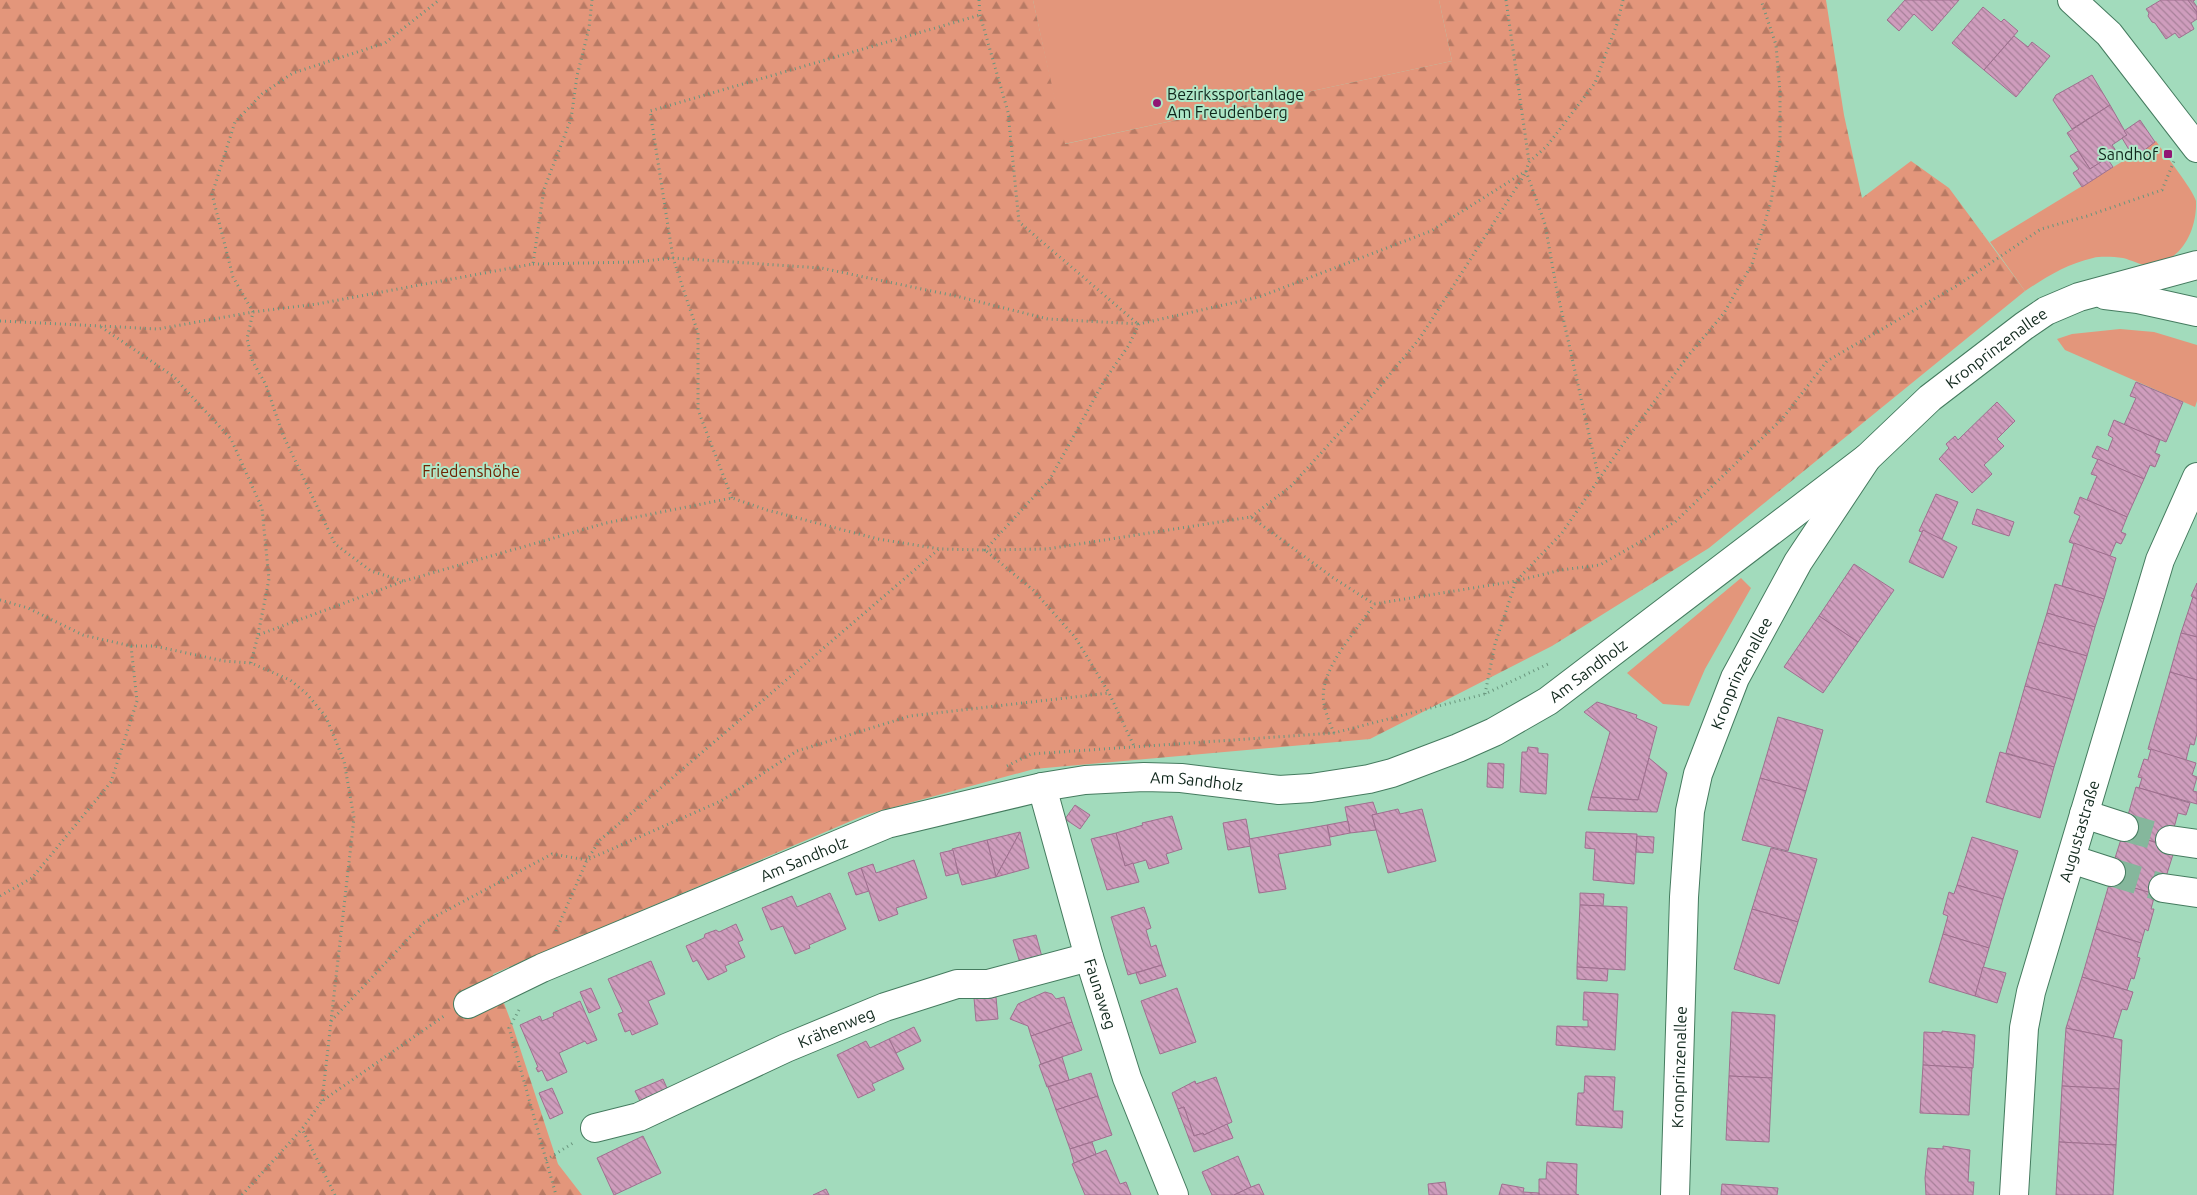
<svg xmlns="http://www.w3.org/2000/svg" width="2197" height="1195" viewBox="0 0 2197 1195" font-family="Ubuntu,sans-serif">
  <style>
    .grass { fill: #e3967b }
    .forest { fill: url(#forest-firs) }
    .building { fill: url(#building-back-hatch); stroke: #9f708f }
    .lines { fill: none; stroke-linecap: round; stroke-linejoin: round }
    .minor-tunnel { stroke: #85b79c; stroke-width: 28; stroke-dasharray: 28 14; stroke-linecap: butt }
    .minor-casing { stroke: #457b5f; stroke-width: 30 }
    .path { stroke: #69957d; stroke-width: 3; stroke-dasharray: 1 4; stroke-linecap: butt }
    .minor { stroke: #fff; stroke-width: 28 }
    .poi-dot { fill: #911774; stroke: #aee8c8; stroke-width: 2 }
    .labels { text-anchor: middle; stroke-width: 4; stroke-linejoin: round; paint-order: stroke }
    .poi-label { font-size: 16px; fill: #10271c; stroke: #aee8c8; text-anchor: start }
    .street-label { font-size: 16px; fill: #10271c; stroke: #aee8c8 }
    .park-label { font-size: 16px; fill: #6f2504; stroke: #aee8c8 }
  </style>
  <defs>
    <pattern id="forest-firs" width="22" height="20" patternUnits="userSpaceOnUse" patternTransform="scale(1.25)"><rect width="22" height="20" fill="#e3967b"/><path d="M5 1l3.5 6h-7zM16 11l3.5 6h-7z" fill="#b77a64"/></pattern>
    <pattern id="building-back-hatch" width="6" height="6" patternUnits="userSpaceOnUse" patternTransform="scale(1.25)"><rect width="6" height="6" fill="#cf9dbd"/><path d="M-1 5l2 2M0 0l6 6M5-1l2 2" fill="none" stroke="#a78099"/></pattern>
  </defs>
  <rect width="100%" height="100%" fill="#a2dbbc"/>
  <g class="grass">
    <polygon points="1033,0 1439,0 1452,61 1064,144"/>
    <path d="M2156 141C2165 155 2192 188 2196 201 2197 231 2181 261 2152 265 2143 267 2132 260 2123 258 2114 257 2101 256 2093 258 2067 264 2046 277 2025 291L1990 242Z"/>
    <polygon points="2120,329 2154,332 2197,345 2197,401 2195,407 2065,350 2057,339 2072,334"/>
    <polygon points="1741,578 1751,588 1705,669 1689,706 1663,704 1627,673"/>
  </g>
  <polygon class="forest" points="0,0 1033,0 1065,144 1452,61 1439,0 1826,0 1844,115 1862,198 1911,161 1949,188 2025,291 1709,548 1552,646 1370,739 1034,769 865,815 493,974 513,1027 558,1164 582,1195 0,1195"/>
  <g class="building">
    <polygon points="1905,0 1959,0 1932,31 1914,14 1899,31 1887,20"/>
    <polygon points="2161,0 2188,0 2197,13 2197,19 2191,23 2194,29 2179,38 2175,33 2166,39 2155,23 2152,22 2148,16 2149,13 2146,9"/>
    <polygon points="2188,0 2195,0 2193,1 2197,7 2197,12"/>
    <polygon points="1983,7 2001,22 2004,19 2018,31 1984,70 1952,43"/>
    <polygon points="2014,36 2028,47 2032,42 2050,56 2016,97 1984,70"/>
    <polygon points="2092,75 2110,105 2072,129 2053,100 2056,95"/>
    <polygon points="2110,105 2127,135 2112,145 2117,152 2090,169 2067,133"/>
    <polygon points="2140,120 2155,142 2134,158 2122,138 2127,135 2124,131"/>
    <polygon points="2078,151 2090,169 2107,158 2113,167 2082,187 2073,173 2079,169 2070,156"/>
    <polygon points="2136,382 2183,402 2166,442 2124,425 2136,398 2130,396"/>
    <polygon points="1997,402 2015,421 1997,439 2004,446 1984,465 1992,474 1972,493 1939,459 1949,448 1946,444 1955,436 1958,440"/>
    <polygon points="2114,420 2160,440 2155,453 2160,455 2155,467 2150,465 2144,479 2092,457 2097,446 2108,451 2113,438 2108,435"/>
    <polygon points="2098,459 2144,479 2127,517 2087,500 2097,476 2091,474"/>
    <polygon points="1936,494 1958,502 1942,539 1919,531"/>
    <polygon points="2080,497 2127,517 2121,532 2126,534 2121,544 2116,542 2110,556 2069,542 2080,516 2074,513"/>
    <polygon points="1977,509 2014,522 2009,536 1972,524"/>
    <polygon points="1923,530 1957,547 1943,578 1909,562"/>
    <polygon points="2074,543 2116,558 2104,599 2062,586"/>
    <polygon points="1854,564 1894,590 1858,642 1819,616"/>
    <polygon points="2197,583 2197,599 2191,596"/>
    <polygon points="2055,584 2104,599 2095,627 2047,613"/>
    <polygon points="2193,597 2197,599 2197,637 2181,633"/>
    <polygon points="2047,613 2095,627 2087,656 2038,642"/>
    <polygon points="1819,616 1858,642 1823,693 1784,667"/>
    <polygon points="2181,633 2197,637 2197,680 2170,672"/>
    <polygon points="2038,642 2087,656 2074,700 2025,686"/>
    <polygon points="2170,672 2197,680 2197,733 2194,745 2190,744 2186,760 2148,749"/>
    <polygon points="2025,686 2074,700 2054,767 2006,753"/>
    <polygon points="1597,702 1637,715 1636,718 1657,727 1638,800 1591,797 1610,732 1584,712"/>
    <polygon points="1778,717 1823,730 1806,791 1760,778"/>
    <polygon points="1528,747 1538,748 1538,753 1548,754 1546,794 1520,792 1522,752 1527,752"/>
    <polygon points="2151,749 2196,763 2192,775 2197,777 2193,791 2197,792 2197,804 2139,788 2142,778 2138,777 2144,759 2148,760"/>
    <polygon points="2000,752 2054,767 2040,818 1986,802"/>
    <polygon points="1649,758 1667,773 1657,812 1588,810 1591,797 1638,800"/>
    <polygon points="1488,763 1504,764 1503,788 1487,787"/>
    <polygon points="1760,778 1806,791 1788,851 1742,840"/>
    <polygon points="2136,787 2190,803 2186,815 2178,813 2169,846 2123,833"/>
    <polygon points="1373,802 1377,814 1372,815 1376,830 1350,833 1345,807"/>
    <polygon points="1075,805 1090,815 1080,829 1065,819"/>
    <polygon points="1398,809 1400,814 1422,809 1436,861 1388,873 1372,815"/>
    <polygon points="1172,816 1182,849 1166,854 1169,863 1149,869 1146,860 1125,866 1116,833 1143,825 1142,823"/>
    <polygon points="1246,819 1251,846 1228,850 1223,823"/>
    <polygon points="1348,821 1350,833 1330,837 1327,825"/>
    <polygon points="1327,825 1331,845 1278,854 1286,889 1259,893 1249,839"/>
    <polygon points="1020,832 996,877 987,840"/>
    <polygon points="1020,832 1029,868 996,877"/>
    <polygon points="1586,832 1637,834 1634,884 1593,880 1595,849 1585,848"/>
    <polygon points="1116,833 1125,866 1133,863 1139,882 1107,890 1091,839"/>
    <polygon points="2123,833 2175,848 2160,896 2108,880"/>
    <polygon points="1637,836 1654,837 1653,853 1636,852"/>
    <polygon points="1972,837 2018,851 2003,899 1957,885"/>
    <polygon points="987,840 996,877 962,885 952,849"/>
    <polygon points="1771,848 1817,859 1798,922 1752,909"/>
    <polygon points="953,850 958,873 946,876 940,853"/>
    <polygon points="914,860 927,898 896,908 898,914 879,921 861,868 873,864 876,873"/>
    <polygon points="861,868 869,891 856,895 848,873"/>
    <polygon points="2110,881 2155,894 2151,909 2154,909 2148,931 2145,929 2141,943 2096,929"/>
    <polygon points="1957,885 2003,899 1989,948 1943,934 1948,916 1943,914 1949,892 1954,894"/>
    <polygon points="830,893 846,929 809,945 810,948 795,954 783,926 771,930 762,908 792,896 797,907"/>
    <polygon points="1580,893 1604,894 1603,906 1580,905"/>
    <polygon points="1580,905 1627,907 1625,970 1577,967"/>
    <polygon points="1144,907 1151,928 1146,930 1151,947 1156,945 1162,965 1128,975 1111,917"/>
    <polygon points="1752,909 1798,922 1779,984 1734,969"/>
    <polygon points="736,924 743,940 738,942 745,957 725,966 727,971 708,980 697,960 693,962 686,946 704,938 705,934 716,930 719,932"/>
    <polygon points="2096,929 2141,943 2137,957 2140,958 2134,979 2131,978 2127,990 2082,977"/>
    <polygon points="1943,934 1989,948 1975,996 1929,982"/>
    <polygon points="1036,935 1042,957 1020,963 1013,940"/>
    <polygon points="651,961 665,994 648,1001 658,1024 632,1035 630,1030 625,1032 618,1014 623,1012 608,979"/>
    <polygon points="1162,965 1166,976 1140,984 1136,973"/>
    <polygon points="1577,967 1608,969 1607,981 1577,979"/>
    <polygon points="1983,967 2006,973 1997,1003 1975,996"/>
    <polygon points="2082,977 2133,992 2127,1010 2122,1009 2113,1038 2066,1028"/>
    <polygon points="591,988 600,1008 589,1013 580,992"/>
    <polygon points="1177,988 1196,1042 1160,1054 1141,1001"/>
    <polygon points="1045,992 1052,994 1056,999 1064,997 1072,1022 1031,1036 1028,1026 1010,1019 1018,1004"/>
    <polygon points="1584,992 1618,994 1615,1050 1556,1045 1557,1026 1588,1027 1588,1020 1583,1020"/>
    <polygon points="996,997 998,1019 976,1021 974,998"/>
    <polygon points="580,1001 597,1040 587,1044 585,1041 559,1053 567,1072 547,1081 542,1070 538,1072 536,1068 538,1067 520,1025 540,1016 542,1021 554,1016 553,1013"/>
    <polygon points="1732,1012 1775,1015 1772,1078 1729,1076"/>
    <polygon points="1072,1022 1082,1050 1041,1064 1031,1036"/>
    <polygon points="914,1027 921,1041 896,1053 889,1039"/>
    <polygon points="2066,1028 2122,1040 2119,1089 2062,1086"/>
    <polygon points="1942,1031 1975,1035 1973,1068 1923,1065 1924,1032 1942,1033"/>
    <polygon points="889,1039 904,1069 872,1084 875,1090 858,1098 837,1055 866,1041 870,1048"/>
    <polygon points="1062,1057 1069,1080 1047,1087 1039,1065"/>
    <polygon points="1923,1065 1972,1068 1969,1115 1920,1113"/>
    <polygon points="1091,1073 1098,1096 1056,1110 1048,1087"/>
    <polygon points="1585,1076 1615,1077 1613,1111 1623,1111 1622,1128 1576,1125 1578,1093 1584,1093"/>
    <polygon points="1729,1076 1772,1078 1769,1142 1726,1140"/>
    <polygon points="1216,1077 1232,1122 1204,1135 1203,1133 1194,1136 1184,1107 1178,1109 1172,1093 1195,1081 1196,1084"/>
    <polygon points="663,1079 670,1095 643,1107 635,1091"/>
    <polygon points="2062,1086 2119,1089 2116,1145 2059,1142"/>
    <polygon points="552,1088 563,1113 550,1119 539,1093"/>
    <polygon points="1098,1096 1112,1135 1070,1149 1056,1110"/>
    <polygon points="1184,1107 1194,1136 1203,1133 1204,1135 1227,1124 1233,1138 1194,1152 1178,1109"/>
    <polygon points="643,1136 661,1173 614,1195 597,1158"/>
    <polygon points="1092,1142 1096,1154 1074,1163 1070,1149"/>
    <polygon points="2059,1142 2116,1145 2113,1195 2056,1195"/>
    <polygon points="1943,1146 1970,1150 1968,1182 1974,1182 1973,1195 1926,1195 1925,1178 1928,1148 1943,1149"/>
    <polygon points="1106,1150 1120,1184 1126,1182 1131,1195 1085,1195 1072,1164"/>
    <polygon points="1238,1156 1251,1187 1234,1195 1212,1195 1202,1172"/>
    <polygon points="1547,1162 1577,1164 1576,1194 1579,1195 1539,1195 1539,1179 1546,1179"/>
    <polygon points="1445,1182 1447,1195 1429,1195 1428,1184"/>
    <polygon points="1259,1184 1264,1195 1234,1195 1251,1187"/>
    <polygon points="1502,1184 1524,1188 1523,1192 1539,1193 1539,1195 1499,1195"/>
    <polygon points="1722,1184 1778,1188 1777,1195 1721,1195"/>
    <polygon points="826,1189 829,1195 813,1195"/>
  </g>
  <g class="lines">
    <g class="minor-tunnel">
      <polyline points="2124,827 2170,840"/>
      <polyline points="2111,872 2163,888"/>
    </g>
    <defs>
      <g id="minor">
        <polyline points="2072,0 2109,34 2197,148"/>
        <polyline points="2105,295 2138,299 2197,312"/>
        <path id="s1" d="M1042 787 1089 957 1127 1078 1174 1195"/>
        <polyline points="2084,814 2124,827"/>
        <polyline points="2170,840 2197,844"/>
        <polyline points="2071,859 2111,872"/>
        <polyline points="2163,888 2197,893"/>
        <path id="s2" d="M468 1004 542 968 887 824 1042 787 1085 780 1144 777 1181 778 1279 790 1311 788 1369 779 1392 773 1458 748 1494 732 1548 701 1867 458"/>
        <path id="s3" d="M595 1128 639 1117 786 1048 885 1007 957 984H988L1089 957"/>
        <path id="s4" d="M1675 1195 1684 897 1690 811 1698 774 1735 678 1798 562 1867 458 1930 398 2024 326 2046 311 2079 297 2197 265"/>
        <path id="s5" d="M2014 1195 2024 1028 2031 992 2160 560 2197 477"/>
      </g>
    </defs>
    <use href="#minor" class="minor-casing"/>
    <g class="path">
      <polyline points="979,0 980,15 1008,112 1019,222 1138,324"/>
      <polyline points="1506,0 1529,162"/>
      <polyline points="1623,0 1617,24 1595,83 1547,146 1529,162 1526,171 1431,231 1259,297 1139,324 1129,345 1104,381 1050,479 985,550 1047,549 1251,517 1332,577 1374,604 1516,581 1562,533 1623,444 1688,356 1724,313 1752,264 1771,202 1780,141 1780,92 1776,45 1761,0"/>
      <polyline points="1526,171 1545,224 1556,286 1599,479"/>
      <polyline points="533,264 635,262 673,258 821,268 960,297 1048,319 1139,324"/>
      <polyline points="0,321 158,329 253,312 317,304 533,264 544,189 571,119 577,76 589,28 592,0"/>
      <polyline points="101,327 173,376 231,439 262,508 269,579 258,635"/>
      <polyline points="732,498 698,410 698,333 673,258 650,111 980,15"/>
      <polyline points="1251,517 1291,486 1361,409 1420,338 1525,174"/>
      <polyline points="403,581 371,571 335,544 283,435 266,385 253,362 247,339 253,312 233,277 212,194 235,122 262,94 293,73 385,43 439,0"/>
      <polyline points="0,600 28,608 83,635 131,646 137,701 111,782 32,878 0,896"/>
      <polyline points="131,646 154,646 224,661 251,663 290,680 307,694 326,717 344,761 354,818 322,1101"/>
      <polyline points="251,663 258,635 404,581 606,523 732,498 767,510 878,539 940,549 985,550 1033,590 1075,637 1109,693 1134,746"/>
      <polyline points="1485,694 1495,644 1516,581 1561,570 1600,565 1675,522 1782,419 1827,361 1958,285 2041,229 2087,216 2162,190 2174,161"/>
      <path d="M1334 733C1328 719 1321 703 1324 688 1329 659 1359 628 1374 604"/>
      <polyline points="1007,766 1031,754 1334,733 1485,694 1548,664"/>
      <polyline points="556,931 587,860 721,801 797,751 910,716 1109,693"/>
      <polyline points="519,1010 509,1028 556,1195"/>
      <polyline points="331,1021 423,923 552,854 587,860 600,840 939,549"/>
      <polyline points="546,1160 573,1143"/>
      <polyline points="242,1195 302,1129"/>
      <polyline points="335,1195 302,1129 322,1101 444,1016"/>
    </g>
    <use href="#minor" class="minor"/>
  </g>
  <g class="poi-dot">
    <circle cx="1157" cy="103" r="5"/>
    <rect x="2163" y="149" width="10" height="10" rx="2.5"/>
  </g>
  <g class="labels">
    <g class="poi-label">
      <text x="1167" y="100">Bezirkssportanlage<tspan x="1167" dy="18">Am Freudenberg</tspan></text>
      <text x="2158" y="160" text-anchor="end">Sandhof</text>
    </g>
    <g class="street-label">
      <text dy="6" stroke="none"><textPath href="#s4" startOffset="952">Kronprinzenallee</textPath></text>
      <text dy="6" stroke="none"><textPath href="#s2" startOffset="1191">Am Sandholz</textPath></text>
      <text dy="6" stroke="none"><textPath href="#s4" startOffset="532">Kronprinzenallee</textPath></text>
      <text dy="6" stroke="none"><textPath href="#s2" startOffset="771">Am Sandholz</textPath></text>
      <text dy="6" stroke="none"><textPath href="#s5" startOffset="372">Augustastraße</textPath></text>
      <text dy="6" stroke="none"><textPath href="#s2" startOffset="366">Am Sandholz</textPath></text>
      <text dy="6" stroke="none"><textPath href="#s1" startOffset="215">Faunaweg</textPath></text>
      <text dy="6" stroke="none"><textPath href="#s3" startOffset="262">Krähenweg</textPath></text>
      <text dy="6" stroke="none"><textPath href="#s4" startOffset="128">Kronprinzenallee</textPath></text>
    </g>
    <g class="park-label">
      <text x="471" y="477">Friedenshöhe</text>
    </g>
  </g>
</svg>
